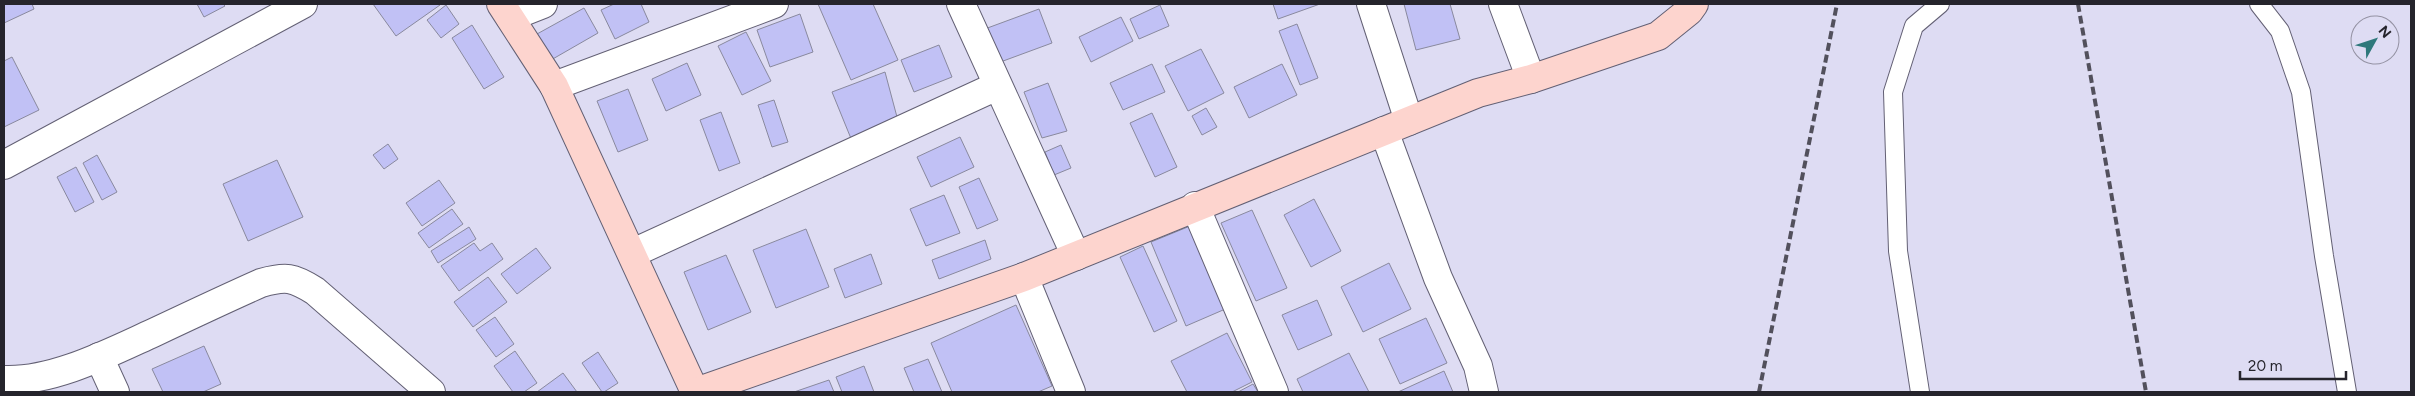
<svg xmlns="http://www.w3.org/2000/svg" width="2415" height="396" viewBox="0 0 2415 396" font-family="Figtree,sans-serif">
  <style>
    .building { fill: #c1c1f5; stroke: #89899e }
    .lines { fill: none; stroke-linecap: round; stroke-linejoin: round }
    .lane-casing { stroke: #636074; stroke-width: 20 }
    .street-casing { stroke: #636074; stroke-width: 30 }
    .secondary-casing { stroke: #636074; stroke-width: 30 }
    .lane { stroke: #fff; stroke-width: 18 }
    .street { stroke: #fff; stroke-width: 28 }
    .secondary { stroke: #fdd4ce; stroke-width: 28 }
    .rail { stroke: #52505c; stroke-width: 4; stroke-dasharray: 8 4; stroke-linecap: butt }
  </style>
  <rect width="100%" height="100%" fill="#dedcf3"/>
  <g class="building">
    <polygon points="4,4 32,4 34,9 4,23"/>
    <polygon points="197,4 223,4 225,6 204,17"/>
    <polygon points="373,4 439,4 440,5 396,36"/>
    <polygon points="614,4 641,4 649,22 615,39 601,10"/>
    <polygon points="818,4 873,4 898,60 851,80"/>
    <polygon points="1273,4 1320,4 1278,19"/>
    <polygon points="1404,4 1450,4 1460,39 1416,50"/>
    <polygon points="446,5 459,24 441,38 427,20"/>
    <polygon points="1160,5 1169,26 1139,39 1130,19"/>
    <polygon points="584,8 598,33 551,60 537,34"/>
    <polygon points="1039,9 1052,43 995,64 982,30"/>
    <polygon points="800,14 813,52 770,67 757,30"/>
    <polygon points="1121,17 1133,41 1091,62 1079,37"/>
    <polygon points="1297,24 1318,78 1300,85 1279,31"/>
    <polygon points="472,25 504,77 484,89 452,38"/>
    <polygon points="746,32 771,81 742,95 718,46"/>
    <polygon points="939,45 952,77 914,92 901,60"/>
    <polygon points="1201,49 1224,93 1188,111 1165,66"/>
    <polygon points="12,57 39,110 4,127 4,61"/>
    <polygon points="687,63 701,95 666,111 652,79"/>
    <polygon points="1152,64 1165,92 1123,110 1110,83"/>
    <polygon points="1282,64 1297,95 1249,118 1234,87"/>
    <polygon points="885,72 897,117 852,141 832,92"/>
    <polygon points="1048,83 1067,131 1042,138 1024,92"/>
    <polygon points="628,89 648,140 618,152 597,101"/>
    <polygon points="774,100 788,142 772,147 758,105"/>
    <polygon points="1206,108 1217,127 1202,135 1192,116"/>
    <polygon points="721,112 740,163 719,171 700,120"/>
    <polygon points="1152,113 1177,167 1155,177 1130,123"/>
    <polygon points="960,137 974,167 931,187 917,157"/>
    <polygon points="388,144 398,159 384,169 373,155"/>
    <polygon points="1061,145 1071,168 1054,175 1045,152"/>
    <polygon points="97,155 117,192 102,200 83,163"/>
    <polygon points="277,160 303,217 248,241 223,184"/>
    <polygon points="76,167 94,202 75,212 57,177"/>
    <polygon points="979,178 998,220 977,229 959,187"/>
    <polygon points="439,180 455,203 422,226 406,203"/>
    <polygon points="944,195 960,233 926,246 910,209"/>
    <polygon points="1314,199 1341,251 1311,267 1284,215"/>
    <polygon points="452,209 463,224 429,248 418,233"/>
    <polygon points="1252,210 1287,288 1256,301 1221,223"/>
    <polygon points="1195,224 1230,307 1186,326 1151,242"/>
    <polygon points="469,227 476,239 438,263 431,251"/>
    <polygon points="806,229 829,287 776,308 753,250"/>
    <polygon points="985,240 991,259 939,279 932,260"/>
    <polygon points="474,243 480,251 492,243 503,259 459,291 441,266"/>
    <polygon points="1143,246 1177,321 1154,332 1120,257"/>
    <polygon points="536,248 551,268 517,294 501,274"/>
    <polygon points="871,254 882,284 845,298 834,269"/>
    <polygon points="726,255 751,312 708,330 684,272"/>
    <polygon points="1389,263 1411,309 1363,332 1341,287"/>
    <polygon points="488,277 507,302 473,327 454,302"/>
    <polygon points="1317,300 1332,335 1298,350 1282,315"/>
    <polygon points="1016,305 1052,386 1038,392 952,392 931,343"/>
    <polygon points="495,317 514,344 496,357 476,330"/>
    <polygon points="1426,318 1447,363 1400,384 1379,339"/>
    <polygon points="1227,333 1252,382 1232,392 1187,392 1171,361"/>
    <polygon points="204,346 221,384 203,392 163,392 152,369"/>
    <polygon points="515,351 537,383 524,392 513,392 494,366"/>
    <polygon points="598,352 618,383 604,392 602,392 582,363"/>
    <polygon points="1349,353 1369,392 1303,392 1297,379"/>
    <polygon points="928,359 942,392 914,392 904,368"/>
    <polygon points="864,366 874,392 842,392 836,377"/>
    <polygon points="1444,371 1453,392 1398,392"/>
    <polygon points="563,373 577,392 537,392"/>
    <polygon points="829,380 834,392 794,392"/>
    <polygon points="1253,384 1258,392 1238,392"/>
  </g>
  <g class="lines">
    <defs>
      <g id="lane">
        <polyline points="2259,4 2280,31 2301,92 2324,256 2347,392"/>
        <polyline points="1920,392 1898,251 1893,92 1914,26 1940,4"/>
      </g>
      <g id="street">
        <polyline points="961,4 1076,256"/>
        <polyline points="1371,4 1409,121"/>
        <polyline points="1503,4 1531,79"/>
        <polyline points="510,17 543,4"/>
        <polyline points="554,86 774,4"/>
        <polyline points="1384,131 1438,278 1478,366 1484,392"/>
        <polyline points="4,165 303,4"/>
        <polyline points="1195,206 1274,392"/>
        <polyline points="633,253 997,86"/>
        <polyline points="1024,277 1071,392"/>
        <polyline points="99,357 115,392"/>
        <path d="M4 380C53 382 109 353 153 333 189 316 225 299 261 283 286 276 293 277 315 291L431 392"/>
      </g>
      <g id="secondary">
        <polyline points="501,4 554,86 695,392"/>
        <polyline points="696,392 1024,277 1478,93 1531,79 1658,36 1689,11 1694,4"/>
      </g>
    </defs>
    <use href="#lane" class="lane-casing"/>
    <use href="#street" class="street-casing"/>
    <use href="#secondary" class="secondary-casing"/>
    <use href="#lane" class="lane"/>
    <use href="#street" class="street"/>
    <use href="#secondary" class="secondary"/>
    <g class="rail">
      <polyline points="2078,4 2146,392"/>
      <polyline points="1759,392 1837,4"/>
    </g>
  </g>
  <rect width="2415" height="396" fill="none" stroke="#25242c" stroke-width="10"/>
  <g transform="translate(2375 40) rotate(50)"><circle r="24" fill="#dedcf3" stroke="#9492a3"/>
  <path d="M0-4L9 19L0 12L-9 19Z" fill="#2e787b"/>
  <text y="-8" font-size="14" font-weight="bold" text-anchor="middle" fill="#25242c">N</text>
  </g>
  <path d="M2240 371v8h106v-8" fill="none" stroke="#25242c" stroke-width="2.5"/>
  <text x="2248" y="371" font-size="15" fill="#25242c" stroke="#dedcf3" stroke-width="4" paint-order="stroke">20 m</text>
</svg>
